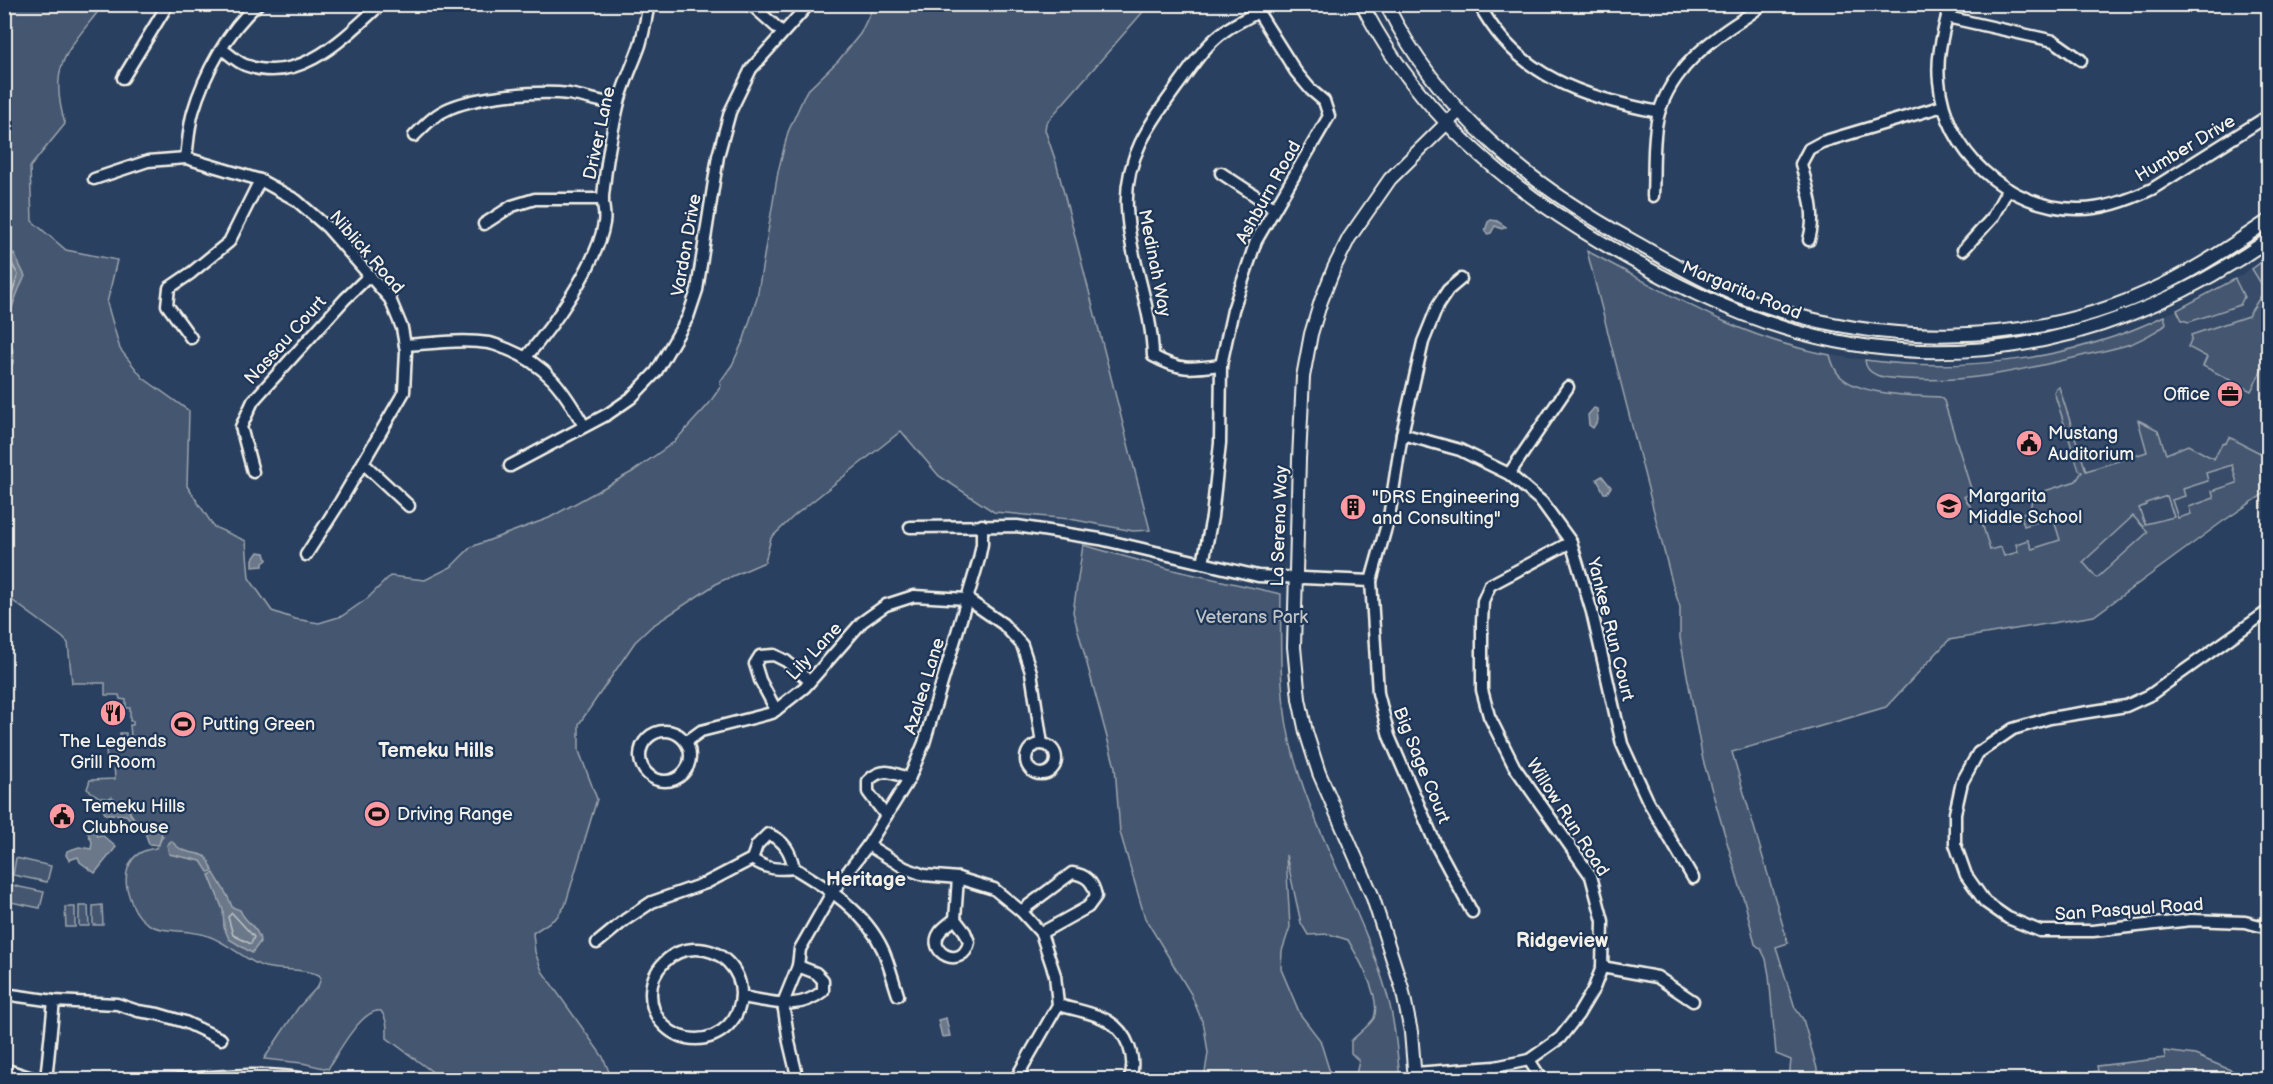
<svg xmlns="http://www.w3.org/2000/svg" width="2273" height="1084" viewBox="0 0 2273 1084" font-family="'Balsamiq Sans',sans-serif">
  <style>
    .built { fill: #374c69 }
    .green { fill: #445771; stroke: #9ca4ac; stroke-width: 1.5; fill-rule: evenodd }
    .water { fill: #6a788a; stroke: #a1a8b0; stroke-width: 1.5 }
    .lines { fill: none; stroke-linecap: round; stroke-linejoin: round }
    .shore { stroke: #bdc1c2; stroke-width: 1.5 }
    .minor-casing { stroke: #f4f1e8; stroke-width: 15 }
    .major-casing { stroke: #f4f1e8; stroke-width: 16 }
    .minor { stroke: #1d3557; stroke-width: 10 }
    .major { stroke: #1d3557; stroke-width: 12 }
    .labels { text-anchor: middle; stroke-width: 4.5; stroke-linejoin: round; paint-order: stroke }
    .street-label { font-size: 18px; fill: #f4f1e8; stroke: #1d3557 }
    .poi-label { font-size: 18px; fill: #f4f1e8; stroke: #1d3557; text-anchor: start }
    .park-label { font-size: 18px; fill: #bfc3c4; stroke: #1d3557 }
    .neighbourhood-label { font-size: 20px; font-weight: bold; fill: #f4f1e8; stroke: #1d3557 }
  </style>
  <rect width="100%" height="100%" fill="#2a4060"/>
  <filter id="ink" filterUnits="userSpaceOnUse"><feTurbulence type="fractalNoise" baseFrequency=".0167" numOctaves="2"/><feDisplacementMap in="SourceGraphic" scale="12" xChannelSelector="R" yChannelSelector="G"/><feConvolveMatrix kernelMatrix="1 2 1 2 8 2 1 2 1" color-interpolation-filters="sRGB"/></filter>
  <g filter="url(#ink)">
    <polygon class="built" points="1587,251 1716,319 1771,340 1815,352 1849,358 1930,365 1989,362 2033,357 2122,334 2186,306 2223,287 2268,257 2268,491 2222,522 2094,616 1949,640 1886,707 1703,760 1680,638 1680,607 1673,586"/>
    <g class="green">
      <path d="M5 5H103C69 50 47 63 65 124L30 167 32 221 66 250 117 260 107 303 120 349 143 378 189 411 187 486 214 527 246 541 249 578 272 611 295 619 319 623 342 616 368 598 390 576 425 580 451 567 471 547 549 518 632 472 674 442 708 405 721 386 720 382 732 365 744 339 757 298 778 172 788 132 806 92 838 61 860 34 874 5H1149L1046 123 1045 130 1056 162 1150 530 1133 531 1070 519 994 512 939 476 901 431 794 516 771 538 765 562 719 582 652 626 635 642 579 724V751L597 799 565 906 556 918 533 933 535 952 542 971 603 1057 612 1079H442L387 1038C387 1028 388 1020 381 1011 362 1008 337 1054 328 1069L302 1063 264 1059 298 1008 318 986 321 978 319 975C301 968 283 971 265 967 247 962 227 942 208 936 178 925 148 941 132 904 127 891 124 881 128 868 133 854 143 850 156 848L163 836C144 825 134 826 126 803L99 797 87 789 90 780 115 779 114 764H107L106 748 121 747 120 733H126V737L131 736 130 725H133V721H130V708H126V700L120 699 119 695H105V683H72L68 643 62 637 5 595Z"/>
      <path d="M1587 251C1668 293 1738 338 1830 355 1832 363 1834 370 1840 376 1859 395 1913 396 1940 397L1944 401 1972 492 1964 497 1975 513 1980 516 1990 550 2001 547 2004 556 2018 552 2016 544 2028 540 2032 549 2060 540 2053 517 2024 526 2021 515 2031 506 2032 495 2076 481 2082 472 2079 470 2054 392 2056 388 2059 387 2086 471 2147 452 2138 420 2158 430 2166 454 2188 445 2214 459 2222 444 2226 443 2229 437 2268 457V491L2222 522 2094 616 1949 640 1886 707 1732 752 1788 943 1776 947 1795 1008 1803 1019 1820 1079H1789L1791 1060 1776 1054 1769 975 1766 959 1761 949 1755 944 1746 907 1703 760 1680 638V607L1673 586ZM2232 465 2237 483 2212 491 2214 498 2189 507 2191 514 2178 518 2172 500 2185 496 2183 489 2208 481 2206 473ZM2167 496 2174 517 2145 524 2139 508 2146 505V503ZM2133 516 2148 532 2097 578 2083 562Z"/>
      <polygon points="2268,257 2268,283 2262,285 2252,269"/>
      <polygon points="2235,279 2244,297 2240,305 2189,322 2182,320 2177,310"/>
      <polygon points="2262,294 2268,298 2268,360 2267,360 2251,391 2203,366 2207,357 2188,347 2192,338 2191,335 2248,316"/>
      <path d="M2164 316 2166 323 2163 327C2152 333 2142 340 2130 344 2112 350 2092 353 2073 358 2014 372 1966 383 1905 379 1891 378 1866 379 1865 360 1964 373 2074 360 2164 316Z"/>
      <path d="M1083 545 1177 571 1281 594C1280 651 1279 706 1295 761 1318 841 1364 914 1387 994 1395 1022 1397 1051 1400 1079H1355L1359 1061 1351 1053V1041C1357 1035 1371 1024 1374 1018 1382 998 1358 957 1348 940L1329 934 1308 935 1301 923 1286 855 1290 927 1282 951 1281 969 1300 1014 1320 1040 1332 1079H1204L1208 1053 1204 1026 1191 994 1145 918 1120 832 1115 767 1073 612Z"/>
      <polygon points="16,858 51,866 47,882 13,875"/>
      <polygon points="10,885 44,892 40,908 6,901"/>
      <polygon points="102,905 103,925 93,925 93,906"/>
      <polygon points="79,906 88,906 89,926 79,926"/>
      <polygon points="65,907 75,907 75,927 66,927"/>
      <polygon points="2164,1051 2195,1055 2252,1079 2055,1079 2098,1071 2097,1066 2165,1058"/>
    </g>
    <g class="water">
      <polygon points="5,105 10,106 13,115 5,133"/>
      <polygon points="1491,220 1497,221 1506,227 1502,229 1495,226 1491,233 1487,234 1485,231 1488,222"/>
      <path d="M4 247 14 254 25 276C19 288 7 316 8 330 9 346 22 361 5 373Z"/>
      <polygon points="1594,408 1597,409 1598,420 1593,428 1589,425 1588,415"/>
      <polygon points="1602,476 1611,487 1607,493 1604,493 1597,479"/>
      <polygon points="258,552 265,553 267,560 263,563 263,566 253,567 253,559"/>
      <polygon points="112,797 120,803 126,803 130,814 138,824 162,832 159,845 149,844 145,832 135,825 126,815 105,814 102,807 107,803 106,799"/>
      <polygon points="93,829 97,836 102,835 116,847 95,873 80,862 78,857 69,860 66,855 67,851 79,847 91,849 92,842 87,831"/>
      <path d="M171 841C175 844 179 849 183 850 201 857 206 849 213 871L208 872 201 861 169 854 167 845Z"/>
      <path d="M214 873C220 884 228 894 232 907L240 910C245 923 260 928 260 942L252 953 229 939 224 927 223 910 209 875Z"/>
      <polygon points="946,1018 950,1036 942,1037 938,1020"/>
    </g>
    <g class="lines">
      <g class="shore">
        <polyline points="4,254 9,258 18,275 4,317"/>
        <polygon points="232,913 254,937 251,944 233,935 228,917"/>
      </g>
      <defs>
        <g id="minor">
          <polyline points="746,4 755,8 782,32"/>
          <path d="M1479 4C1516 76 1585 98 1659 112"/>
          <path d="M1950 4C1944 30 1936 55 1939 81 1945 152 2007 208 2077 209 2103 210 2129 200 2152 189L2268 116"/>
          <polyline points="1947,17 2054,41 2081,60"/>
          <path d="M222 49C229 54 237 62 245 65 299 86 344 38 381 4"/>
          <polyline points="123,78 168,4"/>
          <path d="M414 136C425 125 435 114 450 108 479 96 538 90 569 94 585 97 602 102 618 105"/>
          <path d="M186 158C188 143 189 126 193 112 204 74 228 30 258 4"/>
          <polyline points="1221,173 1274,208"/>
          <polyline points="94,179 148,161 186,158 260,180 296,200 327,227 390,299 402,328 406,351 404,392 340,502 306,555"/>
          <path d="M1653 196C1654 176 1653 156 1655 136 1658 91 1687 59 1721 34 1735 23 1750 16 1763 4"/>
          <polyline points="484,224 512,206 535,199 603,199"/>
          <path d="M1809 240C1817 211 1808 192 1801 164L1809 149 1822 142 1943 106"/>
          <polyline points="1963,250 1992,218 2008,189"/>
          <polyline points="1461,279 1448,290 1438,305 1423,342 1402,434 1389,517 1371,581 1378,693 1389,736 1436,845 1472,912"/>
          <polyline points="191,338 167,305 169,288 191,273 229,242 260,180"/>
          <path d="M405 345C433 343 462 339 489 343 495 344 501 347 507 349 547 365 564 390 584 426"/>
          <path d="M526 357C552 327 598 263 604 223 606 214 602 205 603 196 606 165 611 135 618 106 623 85 633 65 640 45 644 32 646 18 649 4"/>
          <path d="M1221 365C1191 369 1180 371 1153 356 1152 306 1129 258 1127 208 1124 156 1152 121 1181 81 1194 63 1207 43 1226 30 1236 23 1247 18 1258 12"/>
          <polyline points="1402,434 1460,450 1509,474 1542,502 1571,542 1592,612 1622,744 1648,801 1693,878"/>
          <polyline points="363,463 409,506"/>
          <polyline points="510,466 608,414 631,398 656,372 688,317 697,290 718,156 730,112 751,69 809,4"/>
          <polyline points="253,472 241,427 253,401 345,299 370,275"/>
          <polyline points="1509,474 1568,387"/>
          <polyline points="910,527 1017,526 1100,539 1258,576 1371,581"/>
          <polyline points="1203,563 1212,517 1220,443 1221,365 1233,310 1256,241 1329,116 1324,101 1311,90 1296,72 1253,4"/>
          <polyline points="2268,611 2150,695 2126,706 2050,718 2013,729 1978,753 1962,782 1955,813 1955,844 1966,875 1985,902 2008,918 2040,931 2093,931 2191,920 2245,922 2268,928"/>
          <polyline points="776,710 760,680 755,664 760,656 774,655 786,661 810,681"/>
          <circle cx="665" cy="756" r="25"/>
          <polyline points="686,742 701,731 772,713 805,687 862,622 886,605 914,596 967,599 1003,624 1022,645 1031,672 1042,744"/>
          <circle cx="1041" cy="759" r="15"/>
          <path d="M886 816 868 792V781C882 767 892 772 909 779"/>
          <polyline points="868,845 909,779 924,743 979,559 982,544 982,525"/>
          <path d="M794 868C777 870 766 869 752 859L757 845 768 834C785 841 790 851 794 868 829 889 865 911 883 950 889 964 893 980 898 995"/>
          <path d="M1021 911 1072 873C1086 875 1093 881 1096 896L1088 907 1041 933"/>
          <path d="M955 919 965 932 969 942C963 971 925 953 940 932 944 927 950 923 955 919Z"/>
          <polyline points="955,919 958,878"/>
          <polyline points="597,943 625,920 652,902 706,883 752,859"/>
          <circle cx="696" cy="994" r="45"/>
          <polyline points="1602,967 1657,977 1693,1001"/>
          <polyline points="4,994 54,1001 117,1004 138,1011 158,1014 185,1022 221,1039"/>
          <path d="M741 997C771 1001 797 1012 823 991V980L816 973 798 966"/>
          <path d="M1058 1005C1072 1009 1096 1013 1108 1021 1127 1032 1138 1059 1129 1080"/>
          <polyline points="1529,1060 1542,1080"/>
          <polyline points="4,1069 38,1080"/>
          <polyline points="1415,1073 1495,1067 1529,1060 1560,1038 1578,1015 1594,988 1602,967 1603,921 1591,876 1514,766 1489,716 1482,690 1482,623 1483,601 1490,585 1571,542"/>
          <polyline points="46,1080 54,1001"/>
          <path d="M177 1080C222 1076 266 1071 312 1080"/>
          <polyline points="798,1080 789,1042 783,1003 798,966 800,949 833,891 868,845 905,868 924,875 958,878 994,889 1021,911 1041,933 1055,975 1058,1005 1015,1080"/>
        </g>
        <g id="major">
          <path d="M1362 4C1414 108 1501 183 1599 241 1662 278 1729 314 1801 333 1969 378 2128 337 2268 240"/>
          <path d="M1386 4C1440 112 1527 183 1631 240 1665 259 1700 280 1736 295 1871 349 2031 350 2163 285 2200 267 2234 244 2268 221"/>
          <polyline points="1415,1080 1411,1032 1402,988 1372,895 1319,773 1306,732 1299,699 1294,647 1299,459 1303,377 1311,334 1321,301 1334,268 1349,238 1390,179 1458,112"/>
        </g>
      </defs>
      <use href="#minor" class="minor-casing"/>
      <use href="#major" class="major-casing"/>
      <use href="#minor" class="minor"/>
      <use href="#major" class="major"/>
    </g>
  </g>
  <defs>
    <symbol id="office-disc" viewBox="-11 -11 22 22"><circle r="9.5" fill="#ff9aa2" stroke="#1d3557"/><path d="M-6-3h4V-5.5h4V-3h4V5H-6ZM-1-4.5V-3h2v-1.5ZM-6 0V1H6V0Z" fill="#111"/></symbol>
    <symbol id="civic-disc" viewBox="-11 -11 22 22"><circle r="9.5" fill="#ff9aa2" stroke="#1d3557"/><path d="M-.6-6.5H3V-4.5H.6V-3L4-1V1h2V6H-6V1h2V-1L-.6-3ZM-1.2 2.5V6h2.4V2.5Z" fill="#111"/></symbol>
    <symbol id="school-disc" viewBox="-11 -11 22 22"><circle r="9.5" fill="#ff9aa2" stroke="#1d3557"/><path d="M0-5L7-2L0 1L-7-2ZM-4 1L0 2.5L4 1V4Q0 6-4 4Z" fill="#111"/></symbol>
    <symbol id="building-disc" viewBox="-11 -11 22 22"><circle r="9.5" fill="#ff9aa2" stroke="#1d3557"/><path d="M-4-6H4V6H1V3H-1V6H-4ZM-2.5-4.3h1.7v1.8h-1.7ZM.8-4.3h1.7v1.8H.8ZM-2.5-1h1.7V.8h-1.7ZM.8-1h1.7V.8H.8Z" fill="#111"/></symbol>
    <symbol id="restaurant-disc" viewBox="-11 -11 22 22"><circle r="9.5" fill="#ff9aa2" stroke="#1d3557"/><path d="M-5-6h1v4h1v-4h1v4h1v-4h1v5L-1.5 .5V6h-2V.5L-5-1ZM5-6V6H3V1.5H1.5Q1.5-4 5-6Z" fill="#111"/></symbol>
    <symbol id="stadium-disc" viewBox="-11 -11 22 22"><circle r="9.5" fill="#ff9aa2" stroke="#1d3557"/><path d="M0-5a6.5 5 0 1 0 0 10a6.5 5 0 1 0 0-10ZM-3.5-1.8h7v3.6h-7Z" fill="#111"/></symbol>
  </defs>
  <g fill-rule="evenodd">
    <use href="#office-disc" x="2215" y="379" width="30" height="30"/>
    <use href="#civic-disc" x="2014" y="428" width="30" height="30"/>
    <use href="#school-disc" x="1934" y="491" width="30" height="30"/>
    <use href="#building-disc" x="1338" y="492" width="30" height="30"/>
    <use href="#restaurant-disc" x="98" y="698" width="30" height="30"/>
    <use href="#stadium-disc" x="168" y="709" width="30" height="30"/>
    <use href="#stadium-disc" x="362" y="799" width="30" height="30"/>
    <use href="#civic-disc" x="47" y="801" width="30" height="30"/>
  </g>
  <g class="labels">
    <g class="street-label">
      <text transform="translate(599 133) rotate(-78)" y="6">Driver Lane</text>
      <text transform="translate(2185 148) rotate(-31)" y="6">Humber Drive</text>
      <text transform="translate(1268 192) rotate(-61)" y="6">Ashburn Road</text>
      <text transform="translate(686 245) rotate(-80)" y="6">Vardon Drive</text>
      <text transform="translate(367 252) rotate(49)" y="6">Niblick Road</text>
      <text transform="translate(1155 263) rotate(79)" y="6">Medinah Way</text>
      <text transform="translate(1742 290) rotate(22)" y="6">Margarita Road</text>
      <text transform="translate(285 340) rotate(-48)" y="6">Nassau Court</text>
      <text transform="translate(1279 526) rotate(-88)" y="6">La Serena Way</text>
      <text transform="translate(1611 629) rotate(76)" y="6">Yankee Run Court</text>
      <text transform="translate(814 651) rotate(-47)" y="6">Lily Lane</text>
      <text transform="translate(924 686) rotate(-73)" y="6">Azalea Lane</text>
      <text transform="translate(1422 765) rotate(68)" y="6">Big Sage Court</text>
      <text transform="translate(1568 817) rotate(57)" y="6">Willow Run Road</text>
      <text transform="translate(2129 909) rotate(-4)" y="6">San Pasqual Road</text>
    </g>
    <g class="poi-label">
      <text x="2210" y="400" text-anchor="end">Office</text>
      <text x="2048" y="439">Mustang<tspan x="2048" dy="21">Auditorium</tspan></text>
      <text x="1968" y="502">Margarita<tspan x="1968" dy="21">Middle School</tspan></text>
      <text x="1372" y="503">"DRS Engineering<tspan x="1372" dy="21">and Consulting"</tspan></text>
      <text x="202" y="730">Putting Green</text>
      <text x="113" y="747" text-anchor="middle">The Legends<tspan x="113" dy="21">Grill Room</tspan></text>
      <text x="82" y="812">Temeku Hills<tspan x="82" dy="21">Clubhouse</tspan></text>
      <text x="397" y="820">Driving Range</text>
    </g>
    <g class="park-label">
      <text x="1252" y="623">Veterans Park</text>
    </g>
    <g class="neighbourhood-label">
      <text x="436" y="757">Temeku Hills</text>
      <text x="866" y="886">Heritage</text>
      <text x="1562" y="947">Ridgeview</text>
    </g>
  </g>
  <rect width="2273" height="1084" fill="none" stroke="#1d3557" stroke-width="24"/>
  <rect x="12" y="12" width="2249" height="1060" fill="none" stroke="#f4f1e8" stroke-width="2" filter="url(#ink)"/>
</svg>
